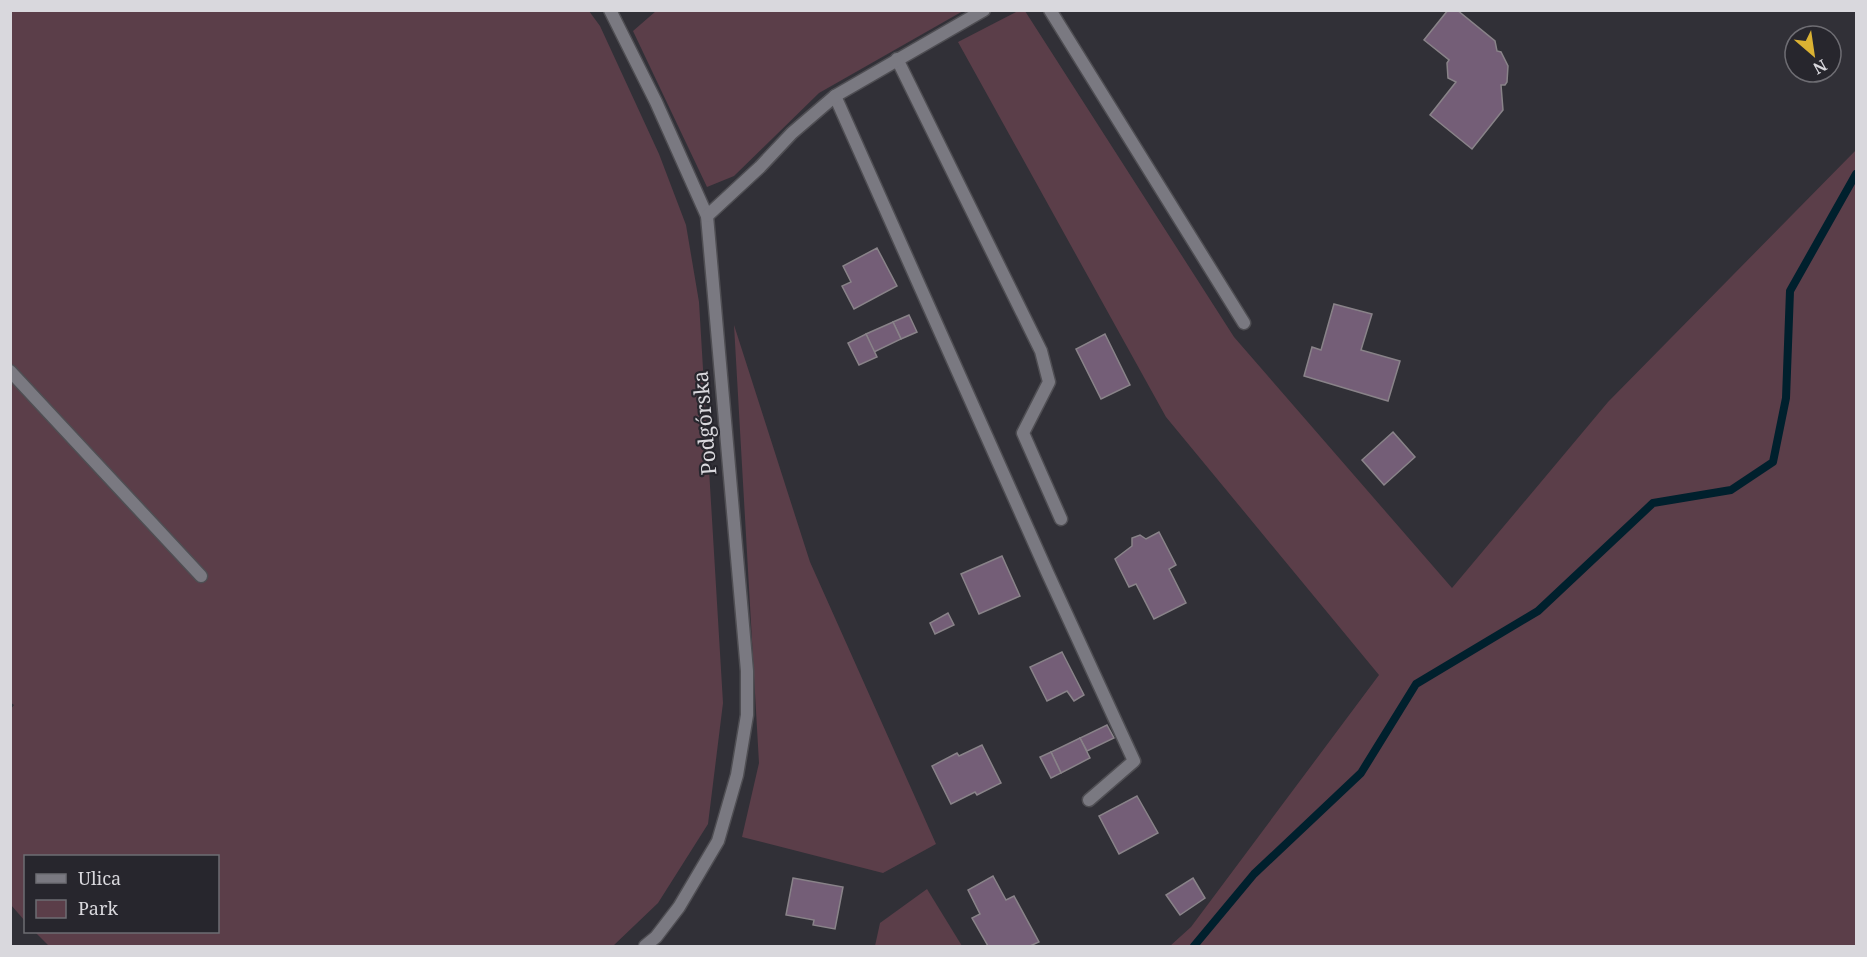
<svg xmlns="http://www.w3.org/2000/svg" width="1867" height="957" viewBox="0 0 1867 957" font-family="'Noto Serif',serif">
  <style>
    .green { fill: #5b3e49 }
    .lines { fill: none; stroke-linecap: round; stroke-linejoin: round }
    .stream { stroke: #00202d; stroke-width: 8 }
    .building { fill: #745e77; stroke: #898389; stroke-width: 1.5 }
    .lane-casing { stroke: #4f4e53; stroke-width: 15 }
    .street-casing { stroke: #4f4e53; stroke-width: 15 }
    .lane { stroke: #7a7981; stroke-width: 12 }
    .street { stroke: #7a7981; stroke-width: 12 }
    .labels { text-anchor: middle; stroke-width: 4.5; stroke-linejoin: round; paint-order: stroke }
    .street-label { font-size: 21px; fill: #d9d8dd; stroke: #27262d }
  </style>
  <rect width="100%" height="100%" fill="#313037"/>
  <g class="green">
    <polygon points="11,11 589,11 600,26 659,154 686,225 699,302 723,703 708,824 658,903 613,946 49,946 35,932 218,932 218,856 26,856 25,921 11,905 10,710 14,705 10,702"/>
    <polygon points="656,11 656,10 963,11 819,93 734,176 707,187 633,31"/>
    <polygon points="1018,11 1025,11 1234,337 1452,588 1608,402 1856,150 1856,946 1170,946 1191,927 1379,675 1166,417 958,42"/>
    <polygon points="734,325 810,562 936,844 883,873 742,837 759,763"/>
    <polygon points="927,889 962,946 875,946 880,923"/>
  </g>
  <g class="lines">
    <polyline class="stream" points="1194,946 1254,874 1361,773 1416,684 1538,611 1653,503 1731,490 1773,462 1786,398 1790,291 1856,174"/>
  </g>
  <g class="building">
    <polygon points="1448,10 1457,10 1495,41 1497,51 1501,52 1508,66 1507,82 1505,85 1501,85 1503,110 1472,149 1430,115 1456,82 1448,78 1447,63 1449,60 1424,40"/>
    <polygon points="877,248 897,286 854,309 842,286 851,282 843,266"/>
    <polygon points="1334,304 1372,314 1361,350 1400,361 1388,401 1304,376 1312,347 1321,350"/>
    <polygon points="909,315 917,332 901,339 893,322"/>
    <polygon points="893,322 901,339 874,352 866,334"/>
    <polygon points="866,334 877,357 859,365 848,343"/>
    <polygon points="1105,334 1130,385 1101,399 1076,349"/>
    <polygon points="1393,432 1415,457 1384,485 1362,460"/>
    <polygon points="1159,532 1176,565 1169,569 1186,603 1154,619 1136,584 1129,587 1115,559 1132,546 1132,538 1140,535 1146,539"/>
    <polygon points="1002,556 1020,596 979,614 961,574"/>
    <polygon points="948,613 954,625 935,634 930,623"/>
    <polygon points="1062,652 1084,695 1074,701 1067,691 1047,701 1030,667"/>
    <polygon points="1107,725 1114,738 1087,751 1080,738"/>
    <polygon points="1080,738 1090,758 1061,773 1051,752"/>
    <polygon points="982,745 1001,783 977,795 975,792 951,804 932,766 957,753 959,756"/>
    <polygon points="1051,752 1061,773 1051,778 1040,757"/>
    <polygon points="1137,796 1158,833 1119,854 1099,816"/>
    <polygon points="993,876 1006,900 1014,896 1039,942 1030,946 988,946 972,918 980,914 968,890"/>
    <polygon points="793,878 843,887 835,929 813,925 814,920 786,915"/>
    <polygon points="1193,878 1205,898 1180,915 1166,895"/>
  </g>
  <g class="lines">
    <defs>
      <g id="lane">
        <polyline points="1050,10 1244,323"/>
        <polyline points="897,59 1041,351 1049,382 1023,433 1061,519"/>
        <polyline points="835,96 1048,574 1134,761 1089,800"/>
        <polyline points="10,371 201,576"/>
      </g>
      <g id="street">
        <polyline points="610,10 656,102 707,216 747,671 747,715 737,775 718,841 679,907 656,937 645,946"/>
        <polyline points="707,216 760,167 792,133 835,96 984,10"/>
      </g>
    </defs>
    <use href="#lane" class="lane-casing"/>
    <use href="#street" class="street-casing"/>
    <use href="#lane" class="lane"/>
    <use href="#street" class="street"/>
  </g>
  <g class="labels">
    <g class="street-label">
      <text transform="translate(705 423) rotate(-95)" y="7">Podgórska</text>
    </g>
  </g>
  <rect width="1867" height="957" fill="none" stroke="#d9d8dd" stroke-width="24"/>
  <rect x="24" y="855" width="195" height="78" fill="#27262d" stroke="#6e6d73" stroke-width="1.5"/>
  <rect x="36" y="874" width="30" height="9" fill="#7a7981" stroke="#6e6d73" stroke-width="1.5"/>
  <text x="78" y="885" font-size="18" fill="#d9d8dd">Ulica</text>
  <rect x="36" y="900" width="30" height="18" fill="#5b3e49" stroke="#6e6d73" stroke-width="1.5"/>
  <text x="78" y="915" font-size="18" fill="#d9d8dd">Park</text>
  <g transform="translate(1813 54) rotate(151)"><circle r="28" fill="#27262d" stroke="#6e6d73" stroke-width="1.5"/>
  <path d="M0-4.5L10 22L0 15L-10 22Z" fill="#dbb233"/>
  <text y="-9" font-size="16" font-weight="bold" text-anchor="middle" fill="#d9d8dd">N</text>
  </g>
</svg>
